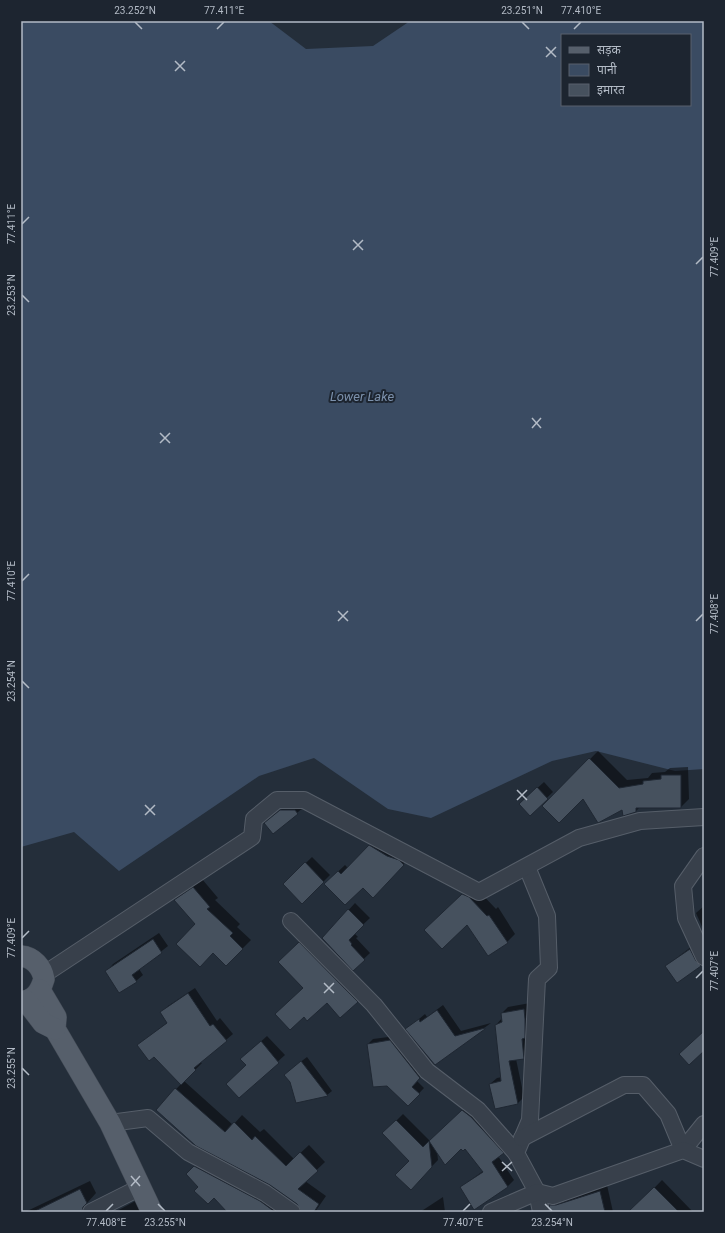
<svg xmlns="http://www.w3.org/2000/svg" width="725" height="1233" viewBox="0 0 725 1233" font-family="Roboto,'Noto Sans Devanagari',sans-serif">
  <style>
    .water { fill: #3a4b62; fill-rule: evenodd }
    .shadow { fill: #0007 }
    .building { fill: #46515e; stroke: #1f2732 }
    .lines { fill: none; stroke-linecap: round; stroke-linejoin: round }
    .minor-casing { stroke: #565e69; stroke-width: 18 }
    .major-casing { stroke: #414954; stroke-width: 22 }
    .minor { stroke: #38404b; stroke-width: 16 }
    .major { stroke: #565f6b; stroke-width: 21 }
    .ticks { fill: none; stroke: #b3bbc6; stroke-width: 1.5 }
    .labels { text-anchor: middle; stroke-width: 4; stroke-linejoin: round; paint-order: stroke }
    .water-label { font-size: 13px; font-style: italic; fill: #7c91ac; stroke: #1d2530 }
    .neatline { fill: none; stroke: #b3bbc6; stroke-width: 1.5 }
    .ticks-label { font-size: 10px; text-anchor: middle; fill: #b3bbc6 }
  </style>
  <rect width="100%" height="100%" fill="#242e3a"/>
  <path class="water" d="M21 21H269L306 49 373 46 410 21H704V769L675 771 596 751 552 761 431 818 388 809 314 758 259 776 119 871 74 832 21 847ZM562 35H690V105H562Z"/>
  <g class="shadow">
    <polygon points="598,751 627,780 648,778 652,773 665,772 670,768 688,767 689,799 681,807 640,807 636,811 583,798 544,806"/>
    <polygon points="544,782 553,792 530,814 520,804"/>
    <polygon points="288,804 304,807 273,833 272,817"/>
    <polygon points="376,839 409,858 373,896 363,887 325,884 345,865 348,868"/>
    <polygon points="312,857 330,875 302,903 284,884"/>
    <polygon points="202,879 218,898 215,900 240,924 237,927 251,940 226,965 196,924 175,900 184,892"/>
    <polygon points="471,886 477,889 496,909 498,907 515,934 507,942 467,923 434,922"/>
    <polygon points="355,903 370,918 354,933 358,937 356,938 370,953 353,969 323,938"/>
    <polygon points="704,906 704,931 696,913"/>
    <polygon points="159,933 168,946 139,969 143,975 136,981 107,971 113,964"/>
    <polygon points="306,937 363,995 357,1001 327,1002 304,988 279,962"/>
    <polygon points="695,944 704,961 700,966 666,966"/>
    <polygon points="195,988 217,1021 220,1018 233,1034 200,1062 202,1063 184,1081 233,1125 242,1115 260,1132 264,1129 294,1159 309,1145 325,1162 305,1181 326,1196 315,1212 302,1212 301,1207 270,1184 157,1109 181,1084 154,1056 138,1045 168,1022 161,1013 168,1006"/>
    <polygon points="530,1003 529,1052 523,1058 516,1059 524,1097 518,1103 490,1084 497,1078 502,1077 496,1025 502,1018 502,1013 508,1007"/>
    <polygon points="443,1005 461,1031 491,1023 435,1064 407,1029 425,1014 427,1017"/>
    <polygon points="267,1036 285,1055 239,1096 248,1053"/>
    <polygon points="396,1036 425,1072 417,1081 424,1088 408,1105 368,1044 373,1039"/>
    <polygon points="307,1057 332,1091 327,1095 290,1070"/>
    <polygon points="469,1104 509,1146 498,1156 514,1180 508,1186 461,1187 483,1171 465,1147 461,1148 437,1151 438,1160 411,1188 410,1161 384,1133 403,1114 430,1141"/>
    <polygon points="203,1159 296,1212 234,1212 200,1187 187,1174"/>
    <polygon points="662,1180 693,1212 631,1212"/>
    <polygon points="90,1181 96,1193 81,1210 76,1212 25,1212"/>
    <polygon points="607,1185 613,1212 551,1212 550,1205 557,1198"/>
    <polygon points="443,1197 445,1212 420,1212"/>
    <polygon points="139,1199 146,1212 115,1212"/>
  </g>
  <g class="building">
    <polygon points="589,758 619,788 643,784 643,781 661,779 661,775 681,775 681,808 636,808 636,812 623,816 622,810 598,823 583,799 559,823 542,806"/>
    <polygon points="537,787 548,799 530,816 519,804"/>
    <polygon points="280,810 295,810 298,814 273,834 264,823"/>
    <polygon points="369,845 387,856 399,860 404,865 373,898 363,888 345,905 324,884 338,871 341,874"/>
    <polygon points="305,862 324,882 302,904 283,884"/>
    <polygon points="193,887 210,907 207,909 233,933 230,936 243,949 226,966 213,953 200,967 176,944 195,924 174,900"/>
    <polygon points="462,894 469,897 487,916 489,915 508,943 488,956 467,925 442,949 424,930"/>
    <polygon points="348,909 364,925 349,940 352,944 351,945 365,960 353,971 322,938"/>
    <polygon points="153,939 162,953 132,975 137,982 119,993 105,971"/>
    <polygon points="299,942 358,1002 340,1018 327,1003 307,1021 304,1017 290,1030 275,1014 303,988 278,962"/>
    <polygon points="690,949 696,961 701,966 677,983 665,966"/>
    <polygon points="188,993 210,1026 213,1024 227,1041 194,1068 196,1070 181,1085 154,1057 149,1061 137,1045 167,1023 160,1012"/>
    <polygon points="524,1009 525,1019 525,1038 522,1039 524,1059 509,1061 518,1104 495,1109 489,1084 501,1081 495,1025 502,1022 501,1013"/>
    <polygon points="437,1010 455,1036 485,1028 485,1029 435,1065 405,1029 419,1019 420,1022"/>
    <polygon points="704,1031 704,1051 689,1065 679,1054"/>
    <polygon points="390,1040 420,1078 412,1087 420,1094 408,1106 387,1086 373,1087 367,1044"/>
    <polygon points="261,1041 279,1063 239,1098 226,1084 246,1065 240,1059"/>
    <polygon points="301,1061 328,1096 296,1103 290,1082 284,1075"/>
    <polygon points="175,1088 225,1132 234,1122 252,1140 255,1136 286,1166 300,1152 318,1171 298,1189 319,1204 314,1212 301,1212 297,1204 270,1185 196,1146 156,1110"/>
    <polygon points="462,1110 471,1117 504,1153 492,1162 508,1187 474,1210 460,1187 483,1172 465,1149 463,1151 461,1149 445,1165 429,1141"/>
    <polygon points="396,1120 423,1147 429,1141 432,1167 411,1190 395,1175 409,1161 382,1133"/>
    <polygon points="194,1166 260,1201 275,1212 227,1212 214,1198 208,1204 194,1191 198,1187 186,1174"/>
    <polygon points="654,1187 679,1212 628,1212"/>
    <polygon points="80,1189 87,1203 83,1207 82,1212 33,1212"/>
    <polygon points="600,1191 605,1212 550,1212 549,1205 556,1205"/>
  </g>
  <g class="lines">
    <defs>
      <g id="minor">
        <polyline points="704,856 683,886 686,918 704,957"/>
        <polyline points="527,867 547,916 549,968 537,979 530,1120 516,1153 537,1192 541,1212"/>
        <polyline points="291,921 374,1005 427,1071 478,1110 516,1153"/>
        <polyline points="43,975 252,837 254,819 277,800 304,800 479,892 579,838 640,821 704,817"/>
        <polyline points="110,1123 148,1118 188,1152 265,1193 292,1212"/>
        <polyline points="522,1138 624,1085 643,1085 668,1114 683,1150 704,1124"/>
        <polyline points="91,1212 141,1187"/>
        <polyline points="491,1212 537,1192 553,1196 683,1150 704,1159"/>
      </g>
      <g id="major">
        <path d="M21 956C33 957 42 967 44 979 40 992 35 1000 21 1002"/>
        <polyline points="40,990 56,1017 55,1029 110,1123 152,1212"/>
        <polyline points="26,1001 43,1023 55,1029"/>
      </g>
    </defs>
    <use href="#minor" class="minor-casing"/>
    <use href="#major" class="major-casing"/>
    <use href="#minor" class="minor"/>
    <use href="#major" class="major"/>
  </g>
  <path class="ticks" d="M135 22 142 29M522 22 529 29M217 29 224 22M574 29 581 22M546 47 556 57M546 57 556 47M175 61 185 71M175 71 185 61M22 224 29 217M353 240 363 250M353 250 363 240M696 264 703 257M22 295 29 302M532 418 541 428M532 428 541 418M160 433 170 443M160 443 170 433M22 581 29 574M338 611 348 621M338 621 348 611M696 621 703 614M22 681 29 688M517 790 527 800M517 800 527 790M145 805 155 815M145 815 155 805M22 938 29 931M696 978 703 971M324 983 334 993M324 993 334 983M22 1068 29 1075M502 1162 512 1171M502 1171 512 1162M131 1176 140 1186M131 1186 140 1176M158 1204 165 1211M545 1204 552 1211M106 1211 113 1204M463 1211 470 1204"/>
  <g class="labels">
    <g class="water-label">
      <text x="362" y="401">Lower Lake</text>
    </g>
  </g>
  <rect width="725" height="1233" fill="none" stroke="#1d2530" stroke-width="44"/>
  <rect x="561" y="34" width="130" height="72" fill="#1d2530" stroke="#59616c"/>
  <rect x="569" y="47" width="20" height="6" fill="#565f6b" stroke="#59616c"/>
  <text x="597" y="54" font-size="12" fill="#b3bbc6">सड़क</text>
  <rect x="569" y="64" width="20" height="12" fill="#3a4b62" stroke="#59616c"/>
  <text x="597" y="74" font-size="12" fill="#b3bbc6">पानी</text>
  <rect x="569" y="84" width="20" height="12" fill="#46515e" stroke="#59616c"/>
  <text x="597" y="94" font-size="12" fill="#b3bbc6">इमारत</text>
  <rect x="22" y="22" width="681" height="1189" class="neatline"/>
  <g class="ticks-label">
    <text x="135" y="14">23.252°N</text>
    <text x="224" y="14">77.411°E</text>
    <text x="522" y="14">23.251°N</text>
    <text x="581" y="14">77.410°E</text>
    <text transform="translate(11 224) rotate(-90)" y="4">77.411°E</text>
    <text transform="translate(714 257) rotate(-90)" y="4">77.409°E</text>
    <text transform="translate(11 295) rotate(-90)" y="4">23.253°N</text>
    <text transform="translate(11 581) rotate(-90)" y="4">77.410°E</text>
    <text transform="translate(714 614) rotate(-90)" y="4">77.408°E</text>
    <text transform="translate(11 681) rotate(-90)" y="4">23.254°N</text>
    <text transform="translate(11 938) rotate(-90)" y="4">77.409°E</text>
    <text transform="translate(714 971) rotate(-90)" y="4">77.407°E</text>
    <text transform="translate(11 1068) rotate(-90)" y="4">23.255°N</text>
    <text x="106" y="1226">77.408°E</text>
    <text x="165" y="1226">23.255°N</text>
    <text x="463" y="1226">77.407°E</text>
    <text x="552" y="1226">23.254°N</text>
  </g>
</svg>
